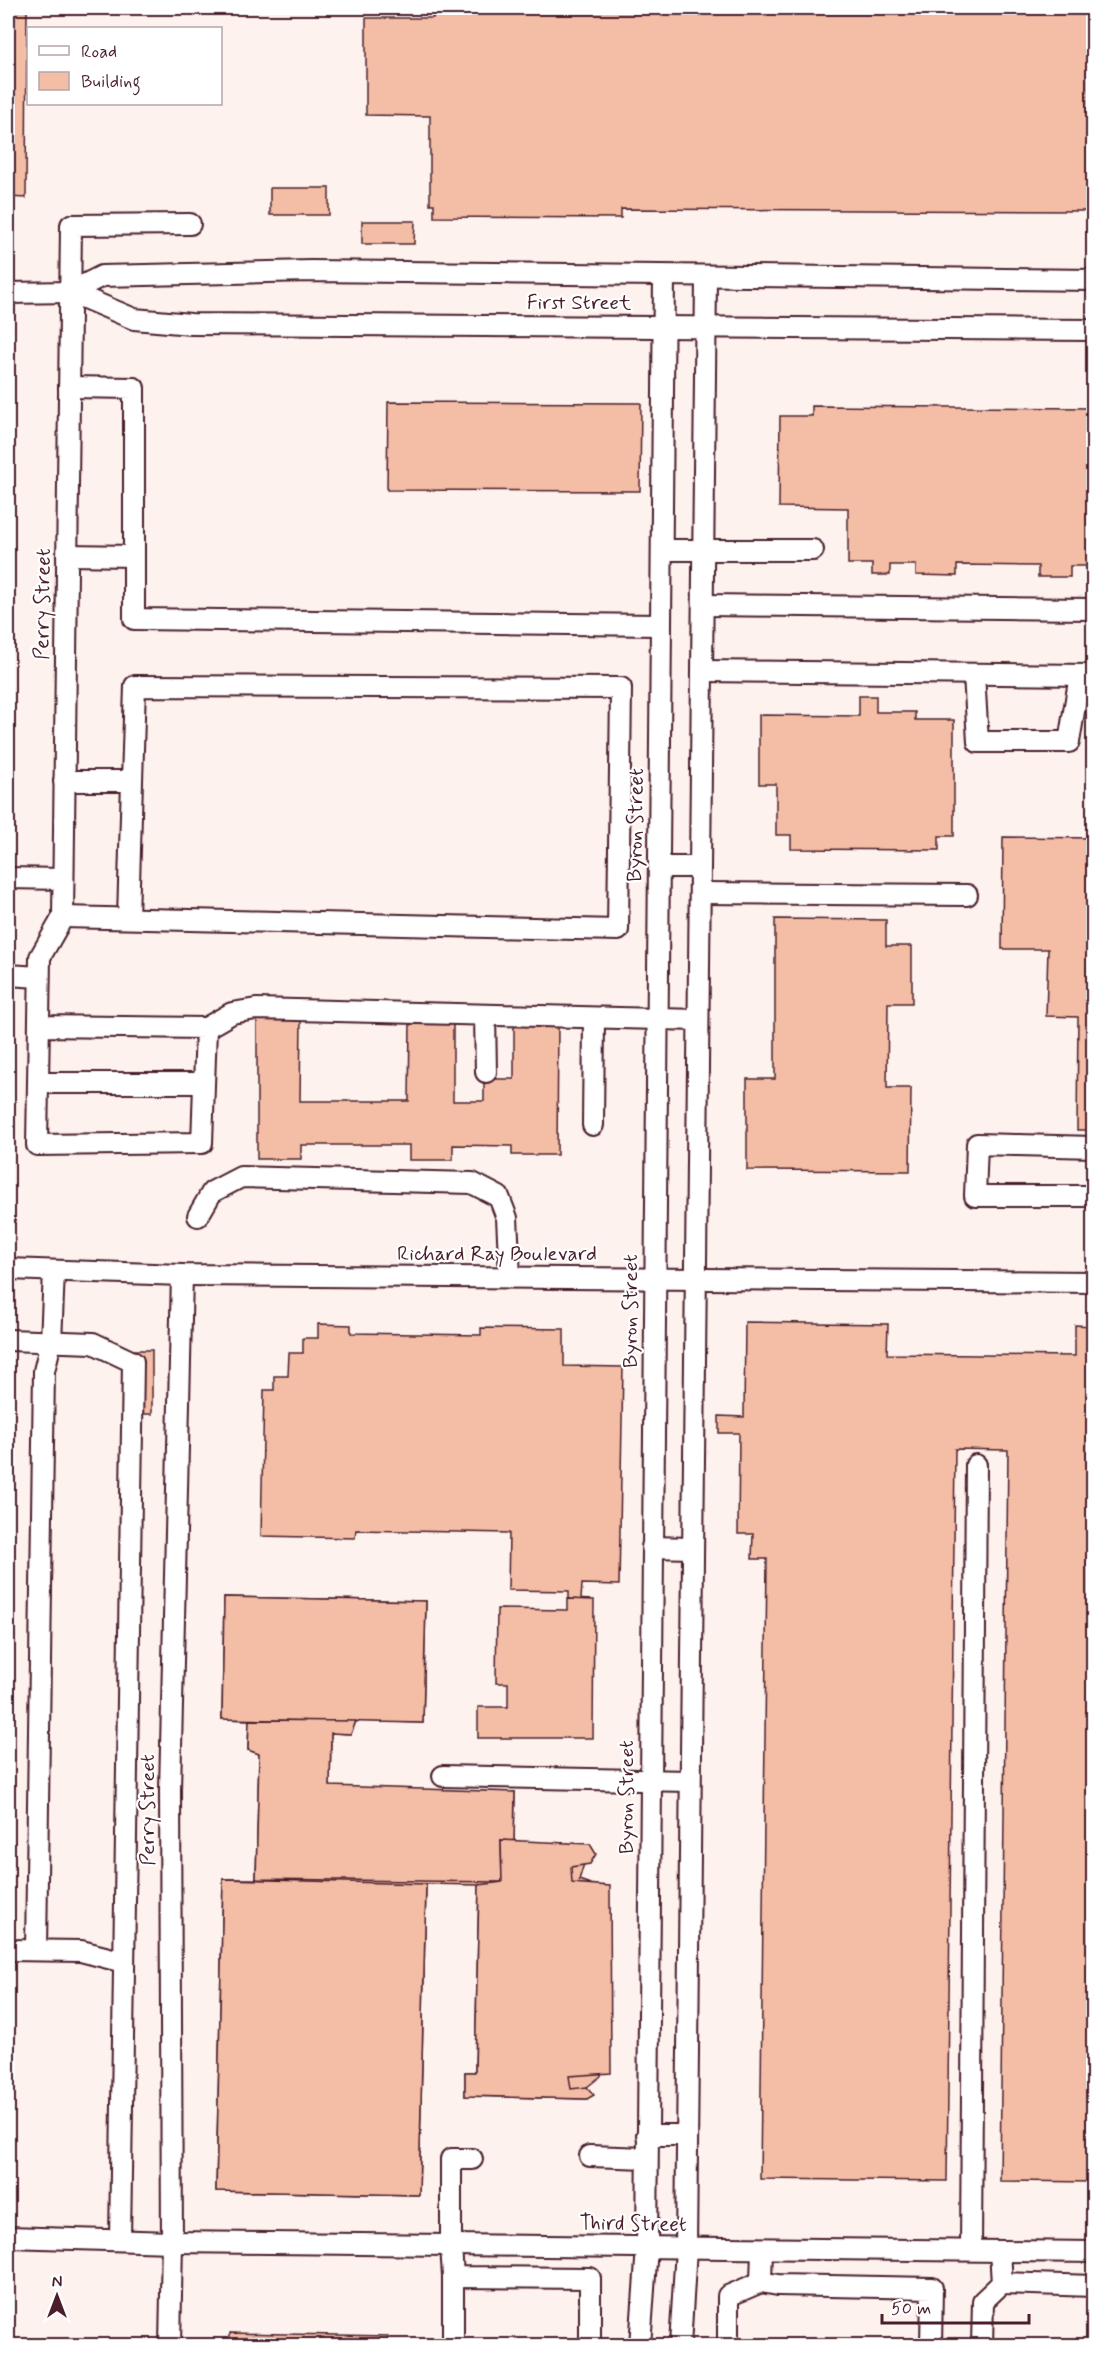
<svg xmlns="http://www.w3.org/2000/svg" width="1101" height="2353" viewBox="0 0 1101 2353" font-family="Mynerve,sans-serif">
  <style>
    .building { fill: #f3bda6; stroke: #4a1f2b; stroke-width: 1.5 }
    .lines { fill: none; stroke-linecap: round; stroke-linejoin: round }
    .minor-casing { stroke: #4a1f2b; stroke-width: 24 }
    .minor { stroke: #fff; stroke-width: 20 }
    .labels { text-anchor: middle; stroke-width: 4.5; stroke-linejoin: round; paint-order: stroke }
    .street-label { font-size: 21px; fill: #4a1f2b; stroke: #fff }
  </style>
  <rect width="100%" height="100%" fill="#fdf2ed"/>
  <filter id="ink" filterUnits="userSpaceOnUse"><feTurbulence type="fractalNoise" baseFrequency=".0167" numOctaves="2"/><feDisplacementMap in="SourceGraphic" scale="12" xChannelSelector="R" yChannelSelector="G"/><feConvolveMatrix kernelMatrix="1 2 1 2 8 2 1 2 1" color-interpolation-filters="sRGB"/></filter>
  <g filter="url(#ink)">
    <g class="building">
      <polygon points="8,8 27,8 26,198 8,197"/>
      <polygon points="433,8 1094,8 1094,211 621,209 621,218 434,217 434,204 430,204 430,116 366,115 366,18 433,18"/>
      <rect x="270" y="188" width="59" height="27"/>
      <polygon points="362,221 415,221 414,244 362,244"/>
      <polygon points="388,402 641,403 640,491 387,490"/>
      <polygon points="812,406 1094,408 1094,566 1070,566 1070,577 1038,577 1038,566 957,565 957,576 916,575 916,565 890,565 890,575 872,575 872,564 848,564 848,508 779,507 780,416 812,416"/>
      <polygon points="859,696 876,696 876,712 915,712 915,720 954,720 954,836 939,836 939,850 791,849 791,835 776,835 776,784 759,784 759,715 859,716"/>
      <polygon points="1003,837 1094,838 1094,1130 1077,1130 1078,1017 1046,1016 1048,949 1002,949"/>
      <polygon points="775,919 886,920 886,946 912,946 912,1003 888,1003 887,1088 911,1088 910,1171 747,1170 747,1079 775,1079"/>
      <polygon points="257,1019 301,1019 300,1101 409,1101 410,1022 453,1022 453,1101 484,1101 484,1079 514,1079 514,1021 558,1021 557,1155 512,1155 512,1146 453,1145 453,1160 409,1160 409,1145 301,1145 301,1159 257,1159"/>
      <polygon points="745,1322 888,1324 887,1354 1075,1356 1075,1325 1094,1326 1094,2182 1000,2181 1008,1450 955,1449 947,2181 760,2179 767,1559 752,1559 753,1534 738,1534 739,1433 719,1433 719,1416 744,1417"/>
      <polygon points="318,1324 351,1325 351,1333 481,1335 481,1328 564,1329 564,1366 623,1367 619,1585 582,1584 581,1600 569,1599 569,1591 508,1590 509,1533 356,1530 355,1538 261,1536 264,1390 274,1390 274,1376 288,1376 289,1353 303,1353 303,1338 318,1338"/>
      <rect x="126" y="1350" width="26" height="64"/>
      <polygon points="224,1597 426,1601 423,1723 356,1721 351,1734 331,1733 330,1786 336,1788 515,1792 514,1842 590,1844 579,1880 605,1889 601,2076 587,2087 587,2099 465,2096 465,2072 475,2072 479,1885 426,1884 419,2195 216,2191 223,1879 256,1879 259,1754 248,1750 249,1720 222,1719"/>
      <polygon points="224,1597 426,1601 423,1723 222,1719"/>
      <polygon points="567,1599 594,1600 593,1738 478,1738 478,1707 508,1707 508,1683 496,1683 497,1609 567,1610"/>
      <polygon points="249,1720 356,1721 351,1734 331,1733 330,1786 515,1792 514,1842 501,1840 502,1882 256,1879 259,1754 248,1750"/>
      <polygon points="501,1840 590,1844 596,1854 590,1864 571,1867 572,1883 610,1886 611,2073 569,2076 571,2089 587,2087 594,2095 587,2099 465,2096 465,2072 475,2072 479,1885 502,1882"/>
      <polygon points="223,1879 426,1884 419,2195 216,2191"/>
      <polygon points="230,2333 388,2336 387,2346 230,2346"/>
    </g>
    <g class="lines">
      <defs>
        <g id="minor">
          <polyline points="70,292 102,276 311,271 1094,280"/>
          <polyline points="8,293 70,292 134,319 191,324 1094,330"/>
          <polyline points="69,387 134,388 134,619 661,625"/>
          <polyline points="662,550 813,550"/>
          <polyline points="67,555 134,556"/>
          <polyline points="704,605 1094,609"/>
          <polyline points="703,671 1094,675"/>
          <polyline points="974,674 978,742 1069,742 1080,675"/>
          <polyline points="659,867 700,867"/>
          <polyline points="8,878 63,879"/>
          <polyline points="700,893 967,895"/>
          <polyline points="63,917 618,930 621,688 135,686 132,781 64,781"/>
          <polyline points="128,918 132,781"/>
          <polyline points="8,975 39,977"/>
          <polyline points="485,1015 486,1072"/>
          <polyline points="39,1026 206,1028 202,1143 37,1145 40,957 63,917 71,225 190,224"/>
          <polyline points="206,1028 232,1013 256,1009 698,1020"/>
          <polyline points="38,1083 204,1083"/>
          <polyline points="593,1125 594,1018"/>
          <polyline points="1094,1147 977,1144 975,1196 1094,1196"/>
          <polyline points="198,1216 212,1192 241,1177 472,1183 499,1197 507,1218 510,1277"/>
          <polyline points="8,1269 182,1275 1094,1282"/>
          <polyline points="8,1340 93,1343 133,1362 120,2240"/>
          <polyline points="652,1547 692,1548"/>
          <polyline points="443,1776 689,1781"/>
          <polyline points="8,1950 81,1951 124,1962"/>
          <polyline points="36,1950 44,1371 51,1342 54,1271"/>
          <polyline points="647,2135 686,2135"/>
          <polyline points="590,2156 647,2158"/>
          <polyline points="472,2159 451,2159 451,2245 453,2277 590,2278 590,2346"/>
          <polyline points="8,2237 172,2242 1094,2252"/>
          <polyline points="762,2249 761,2282 778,2285 932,2288 931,2346"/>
          <polyline points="971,2250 976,1465"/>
          <polyline points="1000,2251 1002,2283 1094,2286"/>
          <polyline points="170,2346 172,2242 170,1790 182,1275"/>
          <polyline points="453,2346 453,2277"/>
          <polyline points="640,2346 647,2247 664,276"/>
          <polyline points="680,2346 686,2248 706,277"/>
          <polyline points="728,2346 728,2296 761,2282"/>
          <polyline points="982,2346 983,2301 1002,2283"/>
        </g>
      </defs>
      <use href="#minor" class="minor-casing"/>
      <use href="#minor" class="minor"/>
    </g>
  </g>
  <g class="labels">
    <g class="street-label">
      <text x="579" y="309">First Street</text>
      <text transform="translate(42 604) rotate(-89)" y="7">Perry Street</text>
      <text transform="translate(635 825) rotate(-89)" y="7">Byron Street</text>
      <text x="497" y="1260">Richard Ray Boulevard</text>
      <text transform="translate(630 1311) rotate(-90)" y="7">Byron Street</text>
      <text transform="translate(626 1797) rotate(-90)" y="7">Byron Street</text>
      <text transform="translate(147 1810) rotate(-90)" y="7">Perry Street</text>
      <text transform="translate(633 2223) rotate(1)" y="7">Third Street</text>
    </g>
  </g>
  <rect width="1101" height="2353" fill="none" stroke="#fff" stroke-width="30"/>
  <rect x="15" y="15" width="1071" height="2323" fill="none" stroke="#4a1f2b" stroke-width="2" filter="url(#ink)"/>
  <rect x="27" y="27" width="195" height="78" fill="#ffffff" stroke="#b7a5aa" stroke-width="1.5"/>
  <rect x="39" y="46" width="30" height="9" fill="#ffffff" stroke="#b7a5aa" stroke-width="1.5"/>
  <text x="81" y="57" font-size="18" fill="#4a1f2b">Road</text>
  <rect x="39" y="72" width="30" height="18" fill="#f3bda6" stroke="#b7a5aa" stroke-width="1.5"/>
  <text x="81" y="87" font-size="18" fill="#4a1f2b">Building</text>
  <g transform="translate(57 2296)" stroke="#ffffff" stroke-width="4.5" paint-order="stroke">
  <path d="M0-4.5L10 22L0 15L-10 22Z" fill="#4a1f2b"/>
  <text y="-9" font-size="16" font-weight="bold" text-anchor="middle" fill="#4a1f2b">N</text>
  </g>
  <path d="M882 2314v9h147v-9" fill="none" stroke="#4a1f2b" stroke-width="3"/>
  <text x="891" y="2314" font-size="18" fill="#4a1f2b" stroke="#ffffff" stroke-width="4.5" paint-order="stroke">50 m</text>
</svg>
